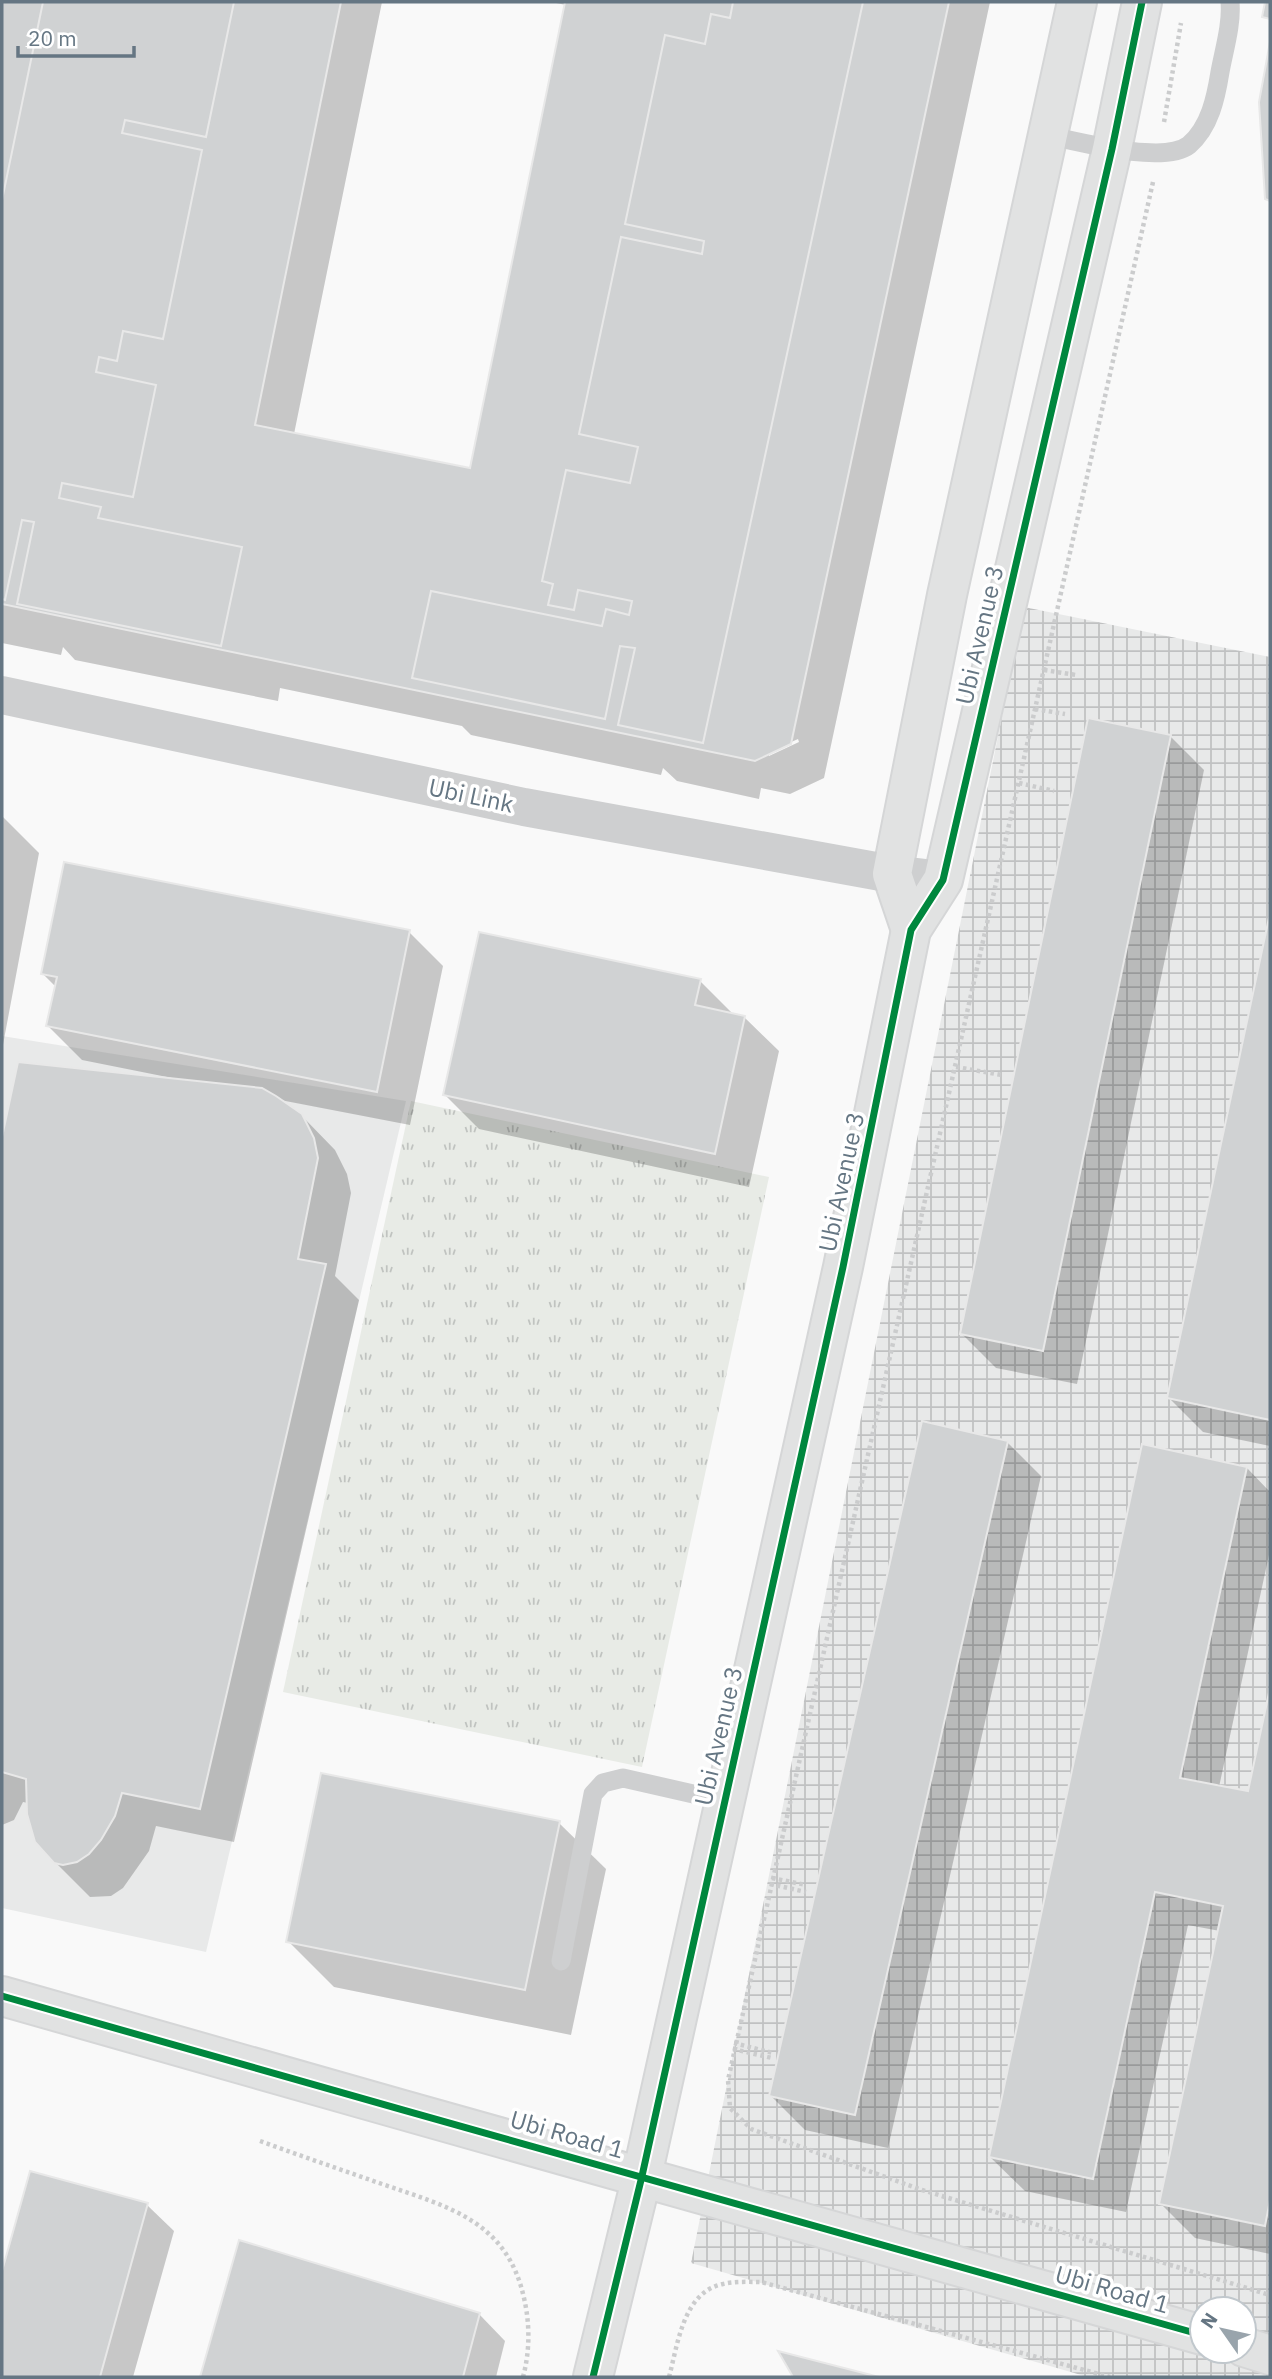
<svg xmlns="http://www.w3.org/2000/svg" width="1272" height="2379" viewBox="0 0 1272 2379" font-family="'IBM Plex Sans',sans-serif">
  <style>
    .built { fill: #e8e9e9 }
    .industrial { fill: url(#industrial-grid); fill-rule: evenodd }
    .grass { fill: url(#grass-tufts) }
    .shadow { fill: #0003; fill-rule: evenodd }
    .building { fill: #d0d2d3; stroke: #e8e8e8; stroke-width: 2 }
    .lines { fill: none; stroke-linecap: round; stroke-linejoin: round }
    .secondary-casing { stroke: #d5d6d7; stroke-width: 42 }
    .path { stroke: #cbcccd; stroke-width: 4.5; stroke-dasharray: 3.5 3.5; stroke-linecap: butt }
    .lane { stroke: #cecfd0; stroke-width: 19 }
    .street { stroke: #cecfd0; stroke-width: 38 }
    .secondary { stroke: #e1e2e2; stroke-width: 38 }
    .cycleway-casing { stroke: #fff; stroke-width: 11 }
    .cycleway { stroke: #00873e; stroke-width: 7 }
    .labels { text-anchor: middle; stroke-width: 7; stroke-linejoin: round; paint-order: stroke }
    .street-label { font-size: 24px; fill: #657683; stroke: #fff }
  </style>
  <defs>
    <pattern id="industrial-grid" width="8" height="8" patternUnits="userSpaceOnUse" patternTransform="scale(1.75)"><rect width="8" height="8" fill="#e8e9e9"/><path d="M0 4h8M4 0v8" fill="none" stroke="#c0c1c2"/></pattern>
    <pattern id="grass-tufts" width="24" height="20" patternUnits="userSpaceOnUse" patternTransform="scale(1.75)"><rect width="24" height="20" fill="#e8ebe6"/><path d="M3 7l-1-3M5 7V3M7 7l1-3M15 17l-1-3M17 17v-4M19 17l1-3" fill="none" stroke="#c0c3c0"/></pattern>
  </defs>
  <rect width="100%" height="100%" fill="#f9f9f9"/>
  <polygon class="built" points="2,1036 406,1101 206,1952 2,1908"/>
  <path class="industrial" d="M1024 607 1270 657V2377H1088L691 2263ZM1202 2309H1244V2351H1202Z"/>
  <polygon class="grass" points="411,1101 769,1177 642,1767 283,1692"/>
  <g class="shadow">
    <path d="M2 2H382L294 434 471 470 566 5 551 2H990L824 778 790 794 761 788 759 799 677 781 663 768 661 775 471 735 462 726 280 688 278 701 75 660 63 647 61 655 2 643ZM798 739 799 742 769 756V752Z"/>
    <polygon points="1270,48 1270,202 1267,199 1260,102"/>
    <polygon points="1170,736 1204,770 1077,1384 996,1368 962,1334"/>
    <polygon points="2,816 39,853 2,1050"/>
    <polygon points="1270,921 1270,1446 1203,1432 1169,1398"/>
    <polygon points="409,932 443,966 410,1125 275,1099 301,1115 335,1150 347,1174 351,1193 335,1276 359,1300 234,1842 156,1826 149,1851 123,1888 111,1896 90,1897 55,1862 28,1803 23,1802 14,1820 2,1825 2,1149 19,1064 172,1081 172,1078 82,1060 48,1026 56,987 43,974"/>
    <polygon points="700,981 734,1015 744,1017 779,1051 749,1187 479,1129 445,1095"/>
    <polygon points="1007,1442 1041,1476 888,2148 805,2130 771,2096"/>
    <polygon points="1247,1468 1270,1492 1270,1550 1219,1787 1249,1794 1270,1696 1270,2254 1195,2238 1161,2204 1220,1931 1188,1925 1126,2212 1025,2191 990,2157"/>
    <polygon points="559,1823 606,1869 571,2035 334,1987 288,1941"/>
    <polygon points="31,2173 147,2205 174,2231 133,2377 2,2377 2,2278"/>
    <polygon points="240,2242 479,2314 505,2341 496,2377 202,2377"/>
  </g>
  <g class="building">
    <polygon points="2,2 341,2 255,425 470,468 565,2 949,2 791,744 755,761 2,604"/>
    <polygon points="43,2 234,2 206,137 125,120 122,133 202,150 163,339 123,331 117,361 99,357 96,372 156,385 133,497 62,483 59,498 101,507 98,518 242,547 221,646 17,604 34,522 22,520 5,600 2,599 2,200"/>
    <polygon points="733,2 863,2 703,743 618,725 635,648 620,646 605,719 412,678 431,591 602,626 606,609 629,615 632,601 578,590 574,610 548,605 553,584 542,581 566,470 630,483 638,447 579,434 621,237 702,254 704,241 625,224 665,35 705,44 711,14 730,18"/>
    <polygon points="1265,2 1270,2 1270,19 1262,17"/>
    <polygon points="1270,42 1270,201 1265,199 1259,102"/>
    <polygon points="1088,718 1171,735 1043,1351 960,1334"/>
    <polygon points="64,862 410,930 377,1092 46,1026 57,977 41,974"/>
    <polygon points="1270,913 1270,1420 1167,1398"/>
    <polygon points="479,932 701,979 695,1005 745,1016 715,1154 443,1095"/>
    <polygon points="18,1062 262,1088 276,1096 302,1114 314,1138 318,1158 298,1259 326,1264 200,1809 122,1793 115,1816 101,1840 89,1854 77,1862 63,1865 54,1863 35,1842 27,1814 26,1779 2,1772 2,1137"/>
    <polygon points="922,1421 1008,1441 855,2115 769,2096"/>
    <polygon points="1142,1444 1247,1467 1180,1778 1248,1791 1270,1688 1270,2200 1265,2226 1159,2204 1223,1906 1155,1892 1093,2179 989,2157"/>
    <polygon points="321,1773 560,1821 525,1990 286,1942"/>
    <polygon points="30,2171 148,2203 100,2377 2,2377 2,2271"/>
    <polygon points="239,2240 480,2313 463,2377 200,2377"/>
    <polygon points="778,2351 879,2377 793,2377"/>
  </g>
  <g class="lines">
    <defs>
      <g id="secondary">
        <polyline points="911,930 892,874 947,595 1077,2"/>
        <path d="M2 1996C402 2109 801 2225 1202 2335"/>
        <polyline points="1244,2347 1270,2355"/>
        <polyline points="593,2377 642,2176 843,1267 911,930 943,880 1112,149 1142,2"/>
      </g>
    </defs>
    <use href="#secondary" class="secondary-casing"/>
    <g class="path">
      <polyline points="1164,122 1181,23"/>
      <polyline points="1153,182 728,2080 730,2108 751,2129 922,2190 1270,2295"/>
      <polyline points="1044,670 1076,675"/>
      <polyline points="1035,709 1065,714"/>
      <polyline points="1019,783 1054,791"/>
      <polyline points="956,1067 1002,1075"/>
      <polyline points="772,1878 806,1885"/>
      <polyline points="770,1884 806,1892"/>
      <polyline points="734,2043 773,2053"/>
      <polyline points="733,2049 772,2058"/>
      <path d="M260 2141C301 2156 342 2170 382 2184 449 2207 507 2221 524 2298 530 2324 530 2351 523 2377"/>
      <path d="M669 2377C678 2344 683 2292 723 2284 735 2281 749 2282 761 2282L1110 2377"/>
    </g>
    <g class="lane">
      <path d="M1046 135C1076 141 1164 165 1189 145 1210 127 1216 97 1220 72 1224 50 1232 24 1230 2"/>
      <polyline points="561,1961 593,1794 603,1783 623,1778 724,1801"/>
    </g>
    <polyline class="street" points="2,695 524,807 892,874 943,880"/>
    <use href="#secondary" class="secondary"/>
    <defs>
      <g id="cycleway">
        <path d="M2 1996C402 2109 801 2225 1202 2335"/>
        <polyline points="593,2377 642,2176 843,1267 911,930 943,880 1112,149 1142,2"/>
      </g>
    </defs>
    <use href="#cycleway" class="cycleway-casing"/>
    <use href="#cycleway" class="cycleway"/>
  </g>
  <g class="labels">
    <g class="street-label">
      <text transform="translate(980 635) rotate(-77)" y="8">Ubi Avenue 3</text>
      <text transform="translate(471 796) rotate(12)" y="8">Ubi Link</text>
      <text transform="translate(842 1182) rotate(-78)" y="8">Ubi Avenue 3</text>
      <text transform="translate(719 1736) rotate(-77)" y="8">Ubi Avenue 3</text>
      <text transform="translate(567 2135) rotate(16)" y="8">Ubi Road 1</text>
      <text transform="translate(1112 2290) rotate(16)" y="8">Ubi Road 1</text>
    </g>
  </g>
  <rect width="1272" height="2379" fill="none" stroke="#657683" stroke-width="7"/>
  <g transform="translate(1223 2330) rotate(304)"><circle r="33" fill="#ffffff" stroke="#c1c8cd" stroke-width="2"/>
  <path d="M0-5L12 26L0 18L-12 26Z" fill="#99a4ac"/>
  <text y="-10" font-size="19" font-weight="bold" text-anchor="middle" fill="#657683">N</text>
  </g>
  <path d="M18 46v10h116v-10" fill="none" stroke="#657683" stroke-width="3.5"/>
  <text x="28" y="46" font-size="21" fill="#657683" stroke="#ffffff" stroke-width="5" paint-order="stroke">20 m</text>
</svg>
